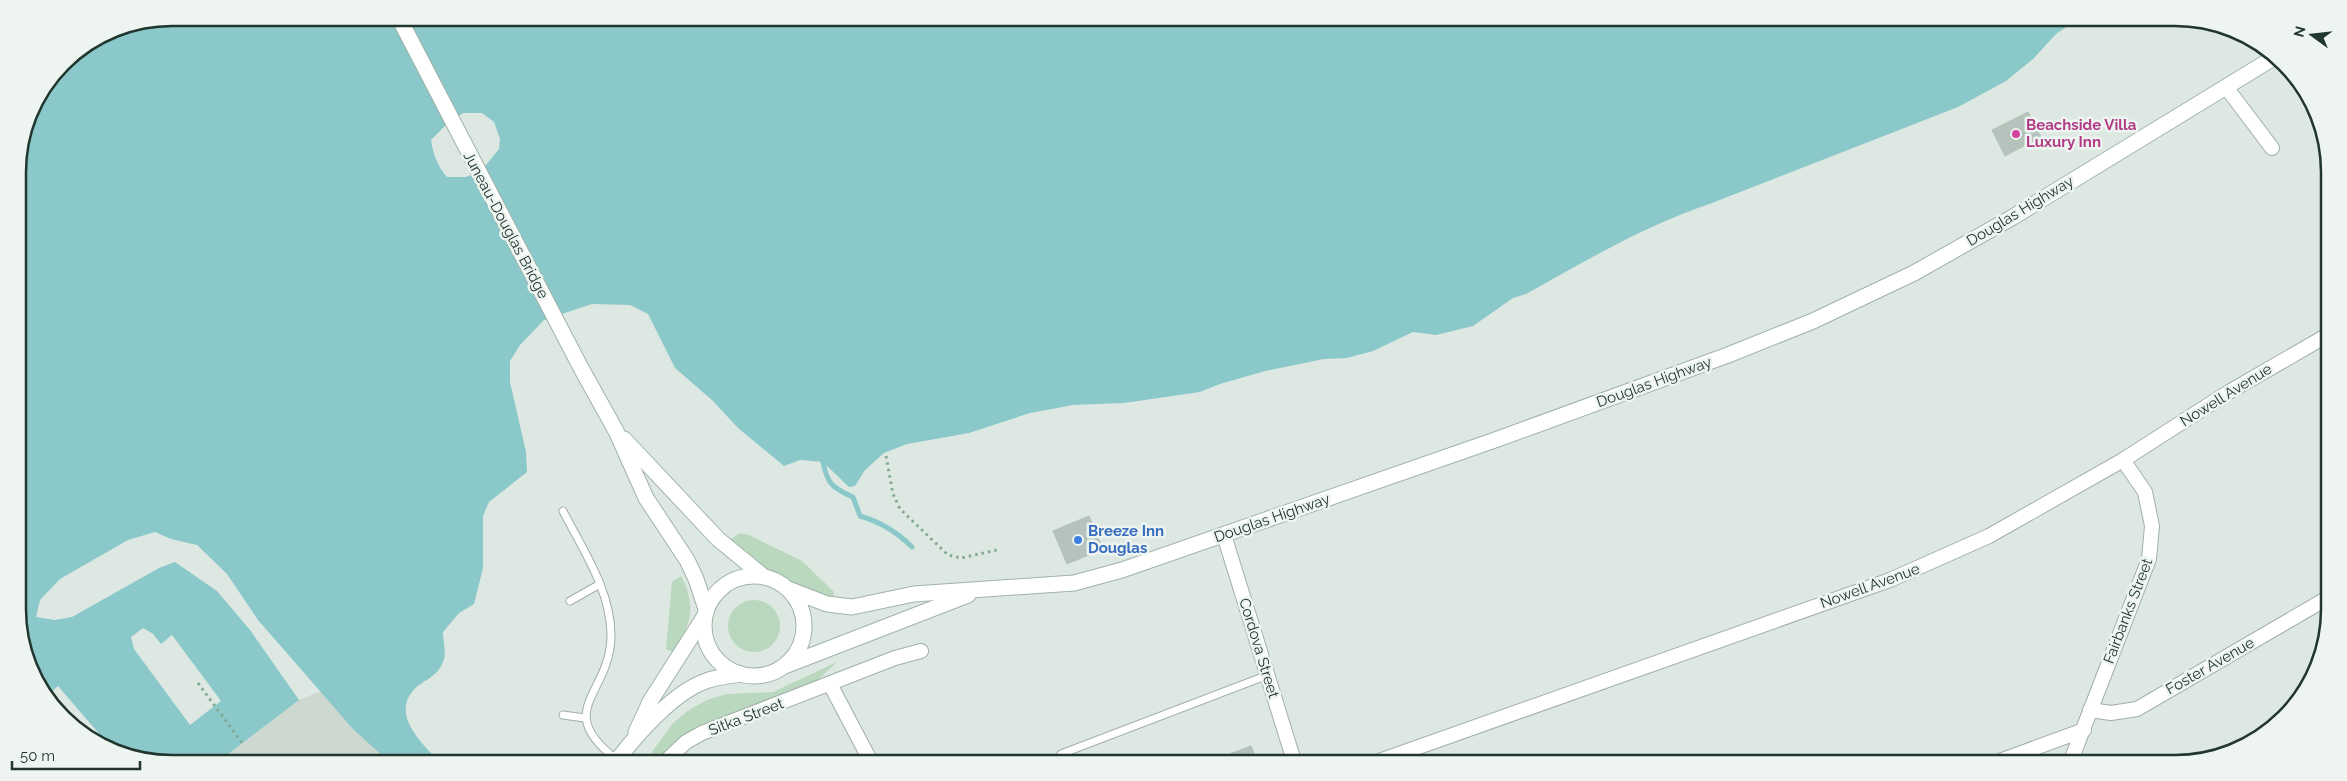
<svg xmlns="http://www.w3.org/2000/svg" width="2347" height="781" viewBox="0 0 2347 781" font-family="Raleway,sans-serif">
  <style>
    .built { fill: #cdd8d1 }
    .green { fill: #b9d8bd }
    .water { fill: #8ac8c9; fill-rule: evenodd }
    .pier { fill: #dee8e3 }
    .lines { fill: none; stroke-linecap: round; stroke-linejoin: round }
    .stream { stroke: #8ac8c9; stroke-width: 5 }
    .building { fill: #b4c3bb; stroke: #b2c1b9 }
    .lane-casing { stroke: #a2afa9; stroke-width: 9 }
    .street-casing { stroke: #a2afa9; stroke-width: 16 }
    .secondary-casing { stroke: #9fb3a9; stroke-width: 17 }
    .path { stroke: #82a997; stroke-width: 3; stroke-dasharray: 2.5 4; stroke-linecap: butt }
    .lane { stroke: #fff; stroke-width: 7 }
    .street { stroke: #fff; stroke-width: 14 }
    .secondary { stroke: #fff; stroke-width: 15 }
    .hotel-dot { fill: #d1479c; stroke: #eef5f1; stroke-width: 2 }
    .shop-dot { fill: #3f7fe0; stroke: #eef5f1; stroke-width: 2 }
    .labels { text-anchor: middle; stroke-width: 5; stroke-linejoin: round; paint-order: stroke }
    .hotel-label { font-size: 15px; font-weight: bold; fill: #b23c85; stroke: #eef5f1; text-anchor: start }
    .street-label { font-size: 15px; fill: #21362e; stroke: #eef5f1 }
    .shop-label { font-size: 15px; font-weight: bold; fill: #366cbe; stroke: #eef5f1; text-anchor: start }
    .rim { fill: none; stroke: #21362e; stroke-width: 2.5 }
  </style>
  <rect width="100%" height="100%" fill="#dee8e3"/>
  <polygon class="built" points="321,691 388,759 223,758 299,700"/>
  <g class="green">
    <polygon points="740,533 749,535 802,561 834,592 833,600 789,583 728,547 727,542"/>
    <path d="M681 576C697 606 691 626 673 652L666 649 672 582Z"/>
    <circle cx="754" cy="626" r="26"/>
    <polygon points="837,662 818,680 775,696 683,736 661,759 653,758 652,752 673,723 689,710 709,699 727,694 773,692"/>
  </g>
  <path class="water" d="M172 18 2075 22 2057 33 2033 59 2006 81 1958 107 1712 203C1646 225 1587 260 1526 294L1513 298 1473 326 1436 335 1413 332 1373 351 1347 358 1324 359 1265 371 1220 384 1200 392 1124 403 1073 405 1030 413 969 433 907 444 884 453 865 470 855 486 849 487 823 462 800 460 784 466 738 428 713 401 675 368 648 314 630 305 592 304 544 320 520 345 510 361V382L526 452 527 472 489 502 483 516V568L474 604 459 613 443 632C443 640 446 652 444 659 438 679 422 679 412 692 393 715 421 743 437 759H386L353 729 258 620 227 574 197 545 171 539 155 532 128 540 60 579 40 600 36 617 55 620 72 617 159 568 175 562 217 591 250 630 299 700 223 758H132L94 743 56 711 20 639 18 162 29 113 63 63 113 29ZM464 113H482L494 122 500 139 499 149 481 171 466 177H447C438 167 433 154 431 140L452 119Z"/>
  <g class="pier">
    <polygon points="143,628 153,634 161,644 172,635 221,701 190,725 134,649 131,637"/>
    <polygon points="58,686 113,750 94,743 56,711 48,695"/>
  </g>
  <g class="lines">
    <path class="stream" d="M823 462C827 483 832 488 853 497L860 516C881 522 897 532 912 547"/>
  </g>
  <g class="building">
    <polygon points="2028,112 2041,137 2005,156 1992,130"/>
    <polygon points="1089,516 1103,549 1067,564 1053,531"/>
    <polygon points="1251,746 1257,761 1214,761 1214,760"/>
  </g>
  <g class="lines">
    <defs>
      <g id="lane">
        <path d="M563 511C583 550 612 592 611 638 609 695 553 710 616 759"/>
        <polyline points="570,601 600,584"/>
        <polyline points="563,715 585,718"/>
        <polyline points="1063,760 1061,754 1268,675"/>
      </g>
      <g id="street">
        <polyline points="2226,87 2272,148"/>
        <polyline points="1224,535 1294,761"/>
        <polyline points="830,684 870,760"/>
        <polyline points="2090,710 2111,713 2137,709 2324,600"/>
        <polyline points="668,759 686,742 702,733 895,658 921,651"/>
        <polyline points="1379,761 1890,580 1989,536 2123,460 2229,392 2326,336"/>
        <polyline points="1994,763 2084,730"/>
        <polyline points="2070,763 2149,559 2152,526 2145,492 2123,460"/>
      </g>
      <g id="secondary">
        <polyline points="399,18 581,368 616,431 646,498 687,560 696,579 706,609"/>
        <polyline points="624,439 718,539 763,576"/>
        <circle cx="754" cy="626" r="50"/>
        <polyline points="788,589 827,604 852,607 914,594 1074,583 1122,570 1495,440 1728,355 1813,321 1914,273 2013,217 2275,57"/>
        <polyline points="787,665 968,595"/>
        <polyline points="636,732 651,700 704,617"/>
        <path d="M618 759C638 733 674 692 706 681 717 677 729 676 740 674"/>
      </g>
    </defs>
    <use href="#lane" class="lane-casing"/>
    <use href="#street" class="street-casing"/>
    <use href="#secondary" class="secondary-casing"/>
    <g class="path">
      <polyline points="886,456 893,494 900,509 948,555 961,558 997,550"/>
      <polyline points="198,683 242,743"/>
    </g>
    <use href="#lane" class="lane"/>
    <use href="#street" class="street"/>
    <use href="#secondary" class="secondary"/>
  </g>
  <circle class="hotel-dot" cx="2016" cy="134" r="5"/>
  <circle class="shop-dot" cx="1078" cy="540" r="5"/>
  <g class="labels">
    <g class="hotel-label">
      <text x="2026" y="130">Beachside Villa<tspan x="2026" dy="17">Luxury Inn</tspan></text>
    </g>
    <g class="street-label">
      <text transform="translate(2020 211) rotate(-31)" y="5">Douglas Highway</text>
      <text transform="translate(506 225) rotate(62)" y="5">Juneau-Douglas Bridge</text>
      <text transform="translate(1654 382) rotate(-20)" y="5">Douglas Highway</text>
      <text transform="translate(2226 395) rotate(-32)" y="5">Nowell Avenue</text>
      <text transform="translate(1272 518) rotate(-19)" y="5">Douglas Highway</text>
      <text transform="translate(1870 586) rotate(-20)" y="5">Nowell Avenue</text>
      <text transform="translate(2128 611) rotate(-69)" y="5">Fairbanks Street</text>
      <text transform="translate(1259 648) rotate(73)" y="5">Cordova Street</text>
      <text transform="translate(2210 666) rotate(-30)" y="5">Foster Avenue</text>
      <text transform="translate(746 717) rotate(-21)" y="5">Sitka Street</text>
    </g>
    <g class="shop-label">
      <text x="1088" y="536">Breeze Inn<tspan x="1088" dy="17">Douglas</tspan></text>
    </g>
  </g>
  <path d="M0 0H2347V781H0ZM172 26H2175A146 146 0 0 1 2321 172V609A146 146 0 0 1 2175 755H172A146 146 0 0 1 26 609V172A146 146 0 0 1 172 26Z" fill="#eef5f1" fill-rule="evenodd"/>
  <path class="rim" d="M172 26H2175A146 146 0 0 1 2321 172V609A146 146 0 0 1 2175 755H172A146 146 0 0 1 26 609V172A146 146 0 0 1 172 26Z"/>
  <g transform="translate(2312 35) rotate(285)" stroke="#eef5f1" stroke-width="4" paint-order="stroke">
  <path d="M0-4L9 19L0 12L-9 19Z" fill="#21362e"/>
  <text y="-8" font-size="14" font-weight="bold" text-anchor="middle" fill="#21362e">N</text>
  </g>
  <path d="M12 761v8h128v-8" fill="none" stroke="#21362e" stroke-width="2.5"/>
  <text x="20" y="761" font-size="15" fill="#21362e" stroke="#eef5f1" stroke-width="4" paint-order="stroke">50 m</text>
</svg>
